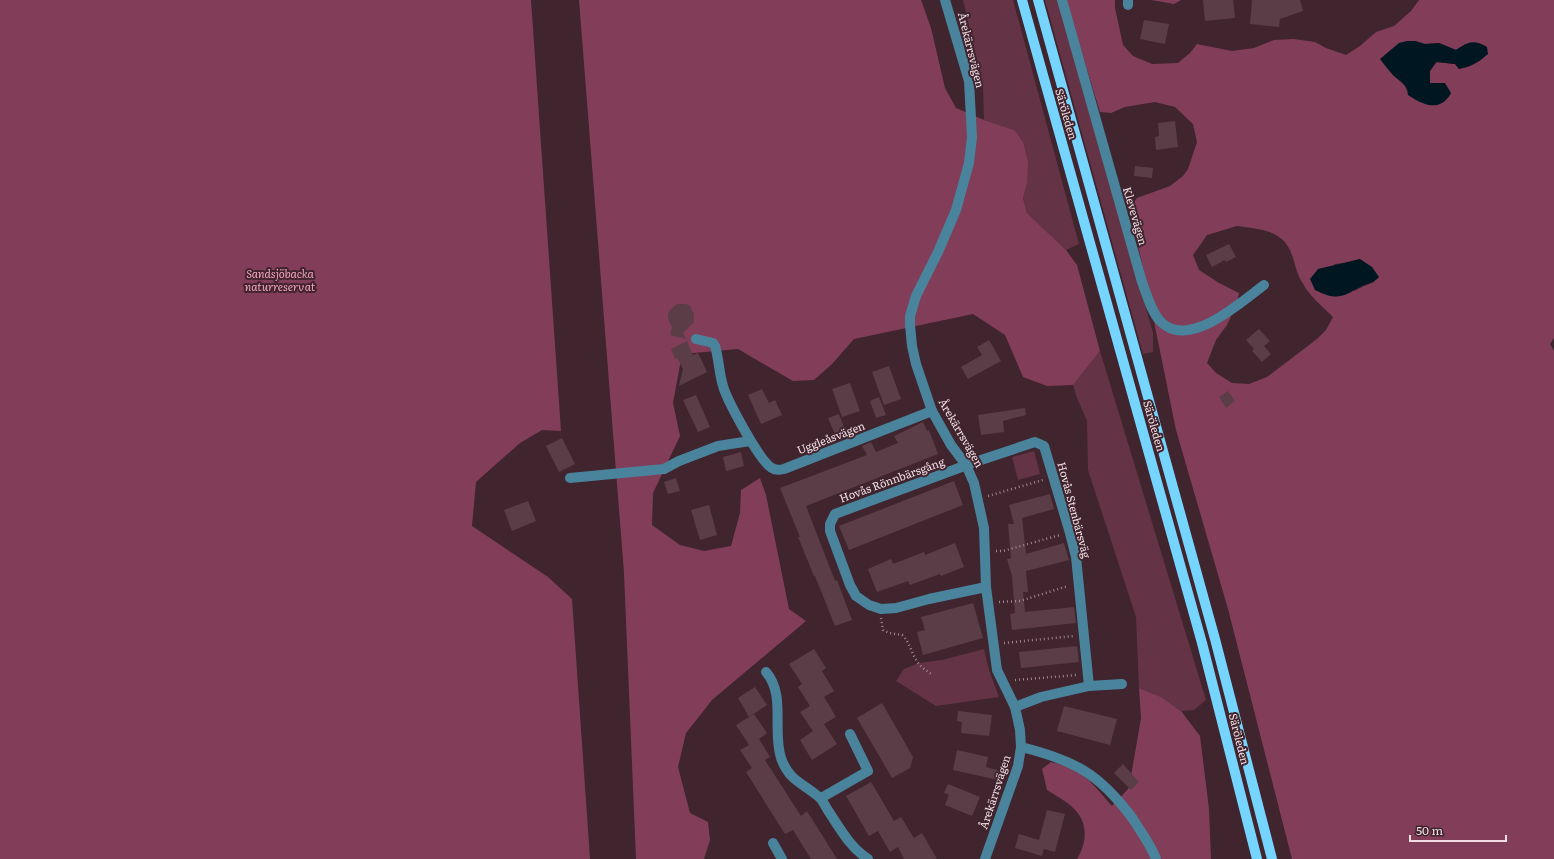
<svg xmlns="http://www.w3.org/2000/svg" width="1554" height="859" viewBox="0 0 1554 859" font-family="Literata,serif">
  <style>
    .green { fill: #643345 }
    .forest { fill: #823e58; fill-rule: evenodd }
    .water { fill: #001722 }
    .building { fill: #5b3d47 }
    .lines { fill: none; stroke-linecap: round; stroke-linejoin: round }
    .path { stroke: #9d868e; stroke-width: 2.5; stroke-dasharray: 1 3; stroke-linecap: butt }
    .minor { stroke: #4a839c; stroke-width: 10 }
    .major { stroke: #75d5fe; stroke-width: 10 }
    .labels { text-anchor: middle; stroke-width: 4; stroke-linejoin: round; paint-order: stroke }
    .street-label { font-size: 11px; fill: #f1dee4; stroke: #40242e }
    .park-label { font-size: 11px; font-style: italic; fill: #f5a3bf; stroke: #40242e }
  </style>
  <rect width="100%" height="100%" fill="#40242e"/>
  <g class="green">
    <polygon points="963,0 1013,0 1079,244 1066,250 1027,213 1023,198 1027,184 1014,130 984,120 983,86"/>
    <polygon points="1045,0 1058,0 1153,333 1153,352 1143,354"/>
    <polygon points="1100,351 1206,700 1194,710 1181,711 1161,697 1139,688 1136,617 1088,470 1087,421 1077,398 1073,385"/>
    <polygon points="1034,451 1040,474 1018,480 1012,457"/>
    <polygon points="984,649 989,670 999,697 936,706 896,681 904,669 919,663 942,660"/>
  </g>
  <g class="forest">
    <polygon points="0,0 531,0 561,431 542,430 520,443 476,482 472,526 548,577 572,599 590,859 0,859"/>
    <polygon points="579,0 921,0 931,28 945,88 956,108 984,120 1014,130 1023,142 1028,162 1027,184 1023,198 1027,213 1066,250 1077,265 1100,351 1073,385 1047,386 1023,377 1005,335 973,314 854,339 832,364 814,380 793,381 738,349 682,354 673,403 680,436 653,493 652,525 680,545 704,551 731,546 740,513 741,490 760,478 766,495 789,609 806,621 712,700 686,733 678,767 690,813 708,822 710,840 704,859 636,859 624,573"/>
    <path d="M1067 0H1115V8L1123 45 1133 56 1152 64 1178 63 1190 53 1197 44 1232 51 1254 48 1274 40 1294 39 1315 42 1326 48 1346 55 1360 46 1376 32 1394 26 1411 11 1419 0H1554V338L1550 344 1554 351V859H1292L1228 609 1176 430 1143 267 1129 209 1137 198 1170 186 1183 176 1188 169 1197 142 1193 124 1175 107 1155 102 1125 107 1111 113 1100 112 1071 17ZM1415 41 1425 44 1439 43 1456 50 1466 44 1459 69 1455 64 1437 62 1430 71V84L1408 95C1408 85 1399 80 1392 74ZM1237 226C1257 229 1280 229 1290 250 1295 261 1296 273 1302 282 1309 296 1322 306 1333 317L1326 330 1317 339 1267 377 1249 384 1232 383 1216 373 1207 363 1216 340 1227 325 1237 303 1239 293 1219 283 1199 270 1193 255 1207 235ZM1360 259 1374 282 1364 286 1354 291 1334 264 1347 263Z"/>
    <polygon points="1151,0 1181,0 1174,4"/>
    <path d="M1139 688 1161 697 1181 711 1200 736 1209 809 1211 859H1077C1080 854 1083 847 1084 842 1089 813 1068 803 1047 790L1042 769 1051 762C1084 770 1091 782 1112 806L1129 788 1141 718Z"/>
  </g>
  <g class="water">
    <path d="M1407 41H1415L1425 44 1439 43 1456 50C1468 42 1473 39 1487 47L1488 54C1479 62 1471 67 1459 69L1455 64 1436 62 1430 71V83H1445L1451 93C1440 113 1423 105 1408 95 1408 85 1399 81 1393 75 1388 70 1384 64 1380 59L1399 43Z"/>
    <path d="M1360 259 1372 267 1379 277C1374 283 1369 283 1362 286 1342 297 1337 301 1315 290L1310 279 1318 269Z"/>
  </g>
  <g class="building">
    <polygon points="1203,0 1233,0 1235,18 1205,21"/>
    <polygon points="1252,0 1300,0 1303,11 1280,19 1279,27 1250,24"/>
    <polygon points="1144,20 1169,24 1165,44 1140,39"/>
    <polygon points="1175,121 1178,147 1156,150 1155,137 1159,136 1158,123"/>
    <polygon points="1135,166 1153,168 1152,178 1134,176"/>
    <polygon points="1229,244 1236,257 1226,262 1225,260 1212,267 1206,255"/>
    <polygon points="677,304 686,304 690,306 694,314 694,322 683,333 686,339 670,335 672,327 668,319 668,314 670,310"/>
    <polygon points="1259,329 1270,341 1264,346 1271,354 1262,362 1252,351 1254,349 1246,340"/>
    <polygon points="989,340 1001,361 968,379 961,367 982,355 977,347"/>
    <polygon points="687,341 693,355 698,353 707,372 679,386 683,369 677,358 675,359 671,349"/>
    <polygon points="889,366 901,399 884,405 872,372"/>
    <polygon points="850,383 860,411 842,417 832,389"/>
    <polygon points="762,389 769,403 775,400 782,415 761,424 748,395"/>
    <polygon points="1228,391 1235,401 1226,408 1219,397"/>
    <polygon points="696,395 710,427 698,432 683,400"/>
    <polygon points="879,397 886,415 876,418 870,401"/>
    <polygon points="1025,408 1026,415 1003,421 1004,432 981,435 978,415"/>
    <polygon points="839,414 845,430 835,434 828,418"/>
    <polygon points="923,422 927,431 929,430 938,454 806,506 835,581 837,580 852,620 835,626 815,576 814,576 798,537 800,537 780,488 867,455 862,446 871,442 876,452 898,443 894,436"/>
    <polygon points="562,438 575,464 559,472 546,446"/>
    <polygon points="741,452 744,466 726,471 723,457"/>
    <polygon points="676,478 680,491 668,494 664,482"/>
    <polygon points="954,481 963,505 849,550 839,526"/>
    <polygon points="1050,494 1054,509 1022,518 1026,554 1064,543 1069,560 1026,571 1028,592 1023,592 1025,612 1074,607 1076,623 1012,630 1010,614 1015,613 1012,576 1007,559 1011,558 1008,524 1014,524 1009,505"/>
    <polygon points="528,501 536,521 512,531 504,510"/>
    <polygon points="709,505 717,535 700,540 691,510"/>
    <polygon points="955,543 964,567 941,576 940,574 910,585 908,581 877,592 868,569 891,559 893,564 924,552 925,555"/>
    <polygon points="973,603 983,638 923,655 917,632 925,630 921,617"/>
    <polygon points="1077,646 1079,662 1021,668 1019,652"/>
    <polygon points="814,649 826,668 822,671 834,691 824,697 836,717 824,724 837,744 812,760 800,740 813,731 800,712 810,706 798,687 802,684 789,664"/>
    <polygon points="755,687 767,705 749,717 738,698"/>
    <polygon points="882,703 913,757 910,768 892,778 857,718"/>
    <polygon points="1064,706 1117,719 1110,745 1057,731"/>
    <polygon points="958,711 992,715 989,736 961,733 962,722 957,721"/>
    <polygon points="754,714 767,733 759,739 770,757 765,760 801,816 807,811 837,859 811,859 793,830 785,834 746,772 752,768 740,750 749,745 736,725"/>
    <polygon points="957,750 988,757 986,767 1005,772 1003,781 953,770"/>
    <polygon points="1123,764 1139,782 1131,790 1114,773"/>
    <polygon points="871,782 894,821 901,817 914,838 922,833 937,859 904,859 898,847 890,852 878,831 869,836 846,796"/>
    <polygon points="948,784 980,797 972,816 945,805 949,795 944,793"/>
    <polygon points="1047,810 1065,814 1055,852 1044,849 1042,856 1015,848 1019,834 1039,840"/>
  </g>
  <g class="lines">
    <g class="path">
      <polyline points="988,496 1043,480"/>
      <polyline points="996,551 1003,551 1060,535"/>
      <polyline points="999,602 1020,601 1068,586"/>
      <path d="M881 618 883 630 889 633 902 635C910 642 911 653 917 661 920 667 926 670 931 674"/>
      <polyline points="1004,643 1074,636"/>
      <polyline points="1015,680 1077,675"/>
    </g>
    <g class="minor">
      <polyline points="945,0 969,81 972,137 969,163 956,210 938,252 916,296 910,316 910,325 912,346 916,364 932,411 951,445 966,465 974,483 984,528 986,587 997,670 1015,707 1020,730 1021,747 1018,766 985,859"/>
      <path d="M1062 0 1142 282C1147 295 1151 311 1160 321 1188 351 1241 302 1264 285"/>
      <polyline points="1128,0 1128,5"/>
      <path d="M696 339 713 343 715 346C719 359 719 373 723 386 727 400 760 462 772 468 775 470 780 470 784 469L932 411"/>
      <polyline points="570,478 664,469 679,461 718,446 750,441"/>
      <polyline points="986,587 929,599 896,608 881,609 869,605 856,596 850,585 830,531 830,524 835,514 975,462 1035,442 1044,446 1070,533 1076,557 1089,686 1041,697 1015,707"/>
      <path d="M766 672C786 695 772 730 781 758 789 781 803 783 819 797 823 800 826 808 829 812 840 829 851 848 868 859"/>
      <polyline points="1089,686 1122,684"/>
      <path d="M1021 747C1074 760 1100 774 1133 819 1141 832 1151 845 1156 859"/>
      <polyline points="821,798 868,771 850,734"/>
      <polyline points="773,843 782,859"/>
    </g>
    <g class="major">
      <polyline points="1022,0 1202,643 1257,859"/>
      <polyline points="1038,0 1215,639 1272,859"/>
    </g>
  </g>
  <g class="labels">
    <g class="street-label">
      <text transform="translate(971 50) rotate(76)" y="4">Årekärrsvägen</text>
      <text transform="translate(1066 114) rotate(74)" y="4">Säröleden</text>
      <text transform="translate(1135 216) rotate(74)" y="4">Klevevägen</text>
      <text transform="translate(1154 426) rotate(74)" y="4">Säröleden</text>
      <text transform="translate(961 433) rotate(60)" y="4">Årekärrsvägen</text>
      <text transform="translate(831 438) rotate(-21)" y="4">Uggleåsvägen</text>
      <text transform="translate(892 480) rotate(-20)" y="4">Hovås Rönnbärsgång</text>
      <text transform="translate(1074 510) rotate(75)" y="4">Hovås Stenbärsväg</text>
      <text transform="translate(1239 739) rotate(76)" y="4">Säröleden</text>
      <text transform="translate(995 792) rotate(-72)" y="4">Årekärrsvägen</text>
    </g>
    <g class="park-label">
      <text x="280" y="278">Sandsjöbacka<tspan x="280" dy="13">naturreservat</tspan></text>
    </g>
  </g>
  <path d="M1410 835v6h96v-6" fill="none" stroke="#f1dee4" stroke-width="2"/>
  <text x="1416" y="835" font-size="12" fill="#f1dee4" stroke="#40242e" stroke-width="3" paint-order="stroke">50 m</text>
</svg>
